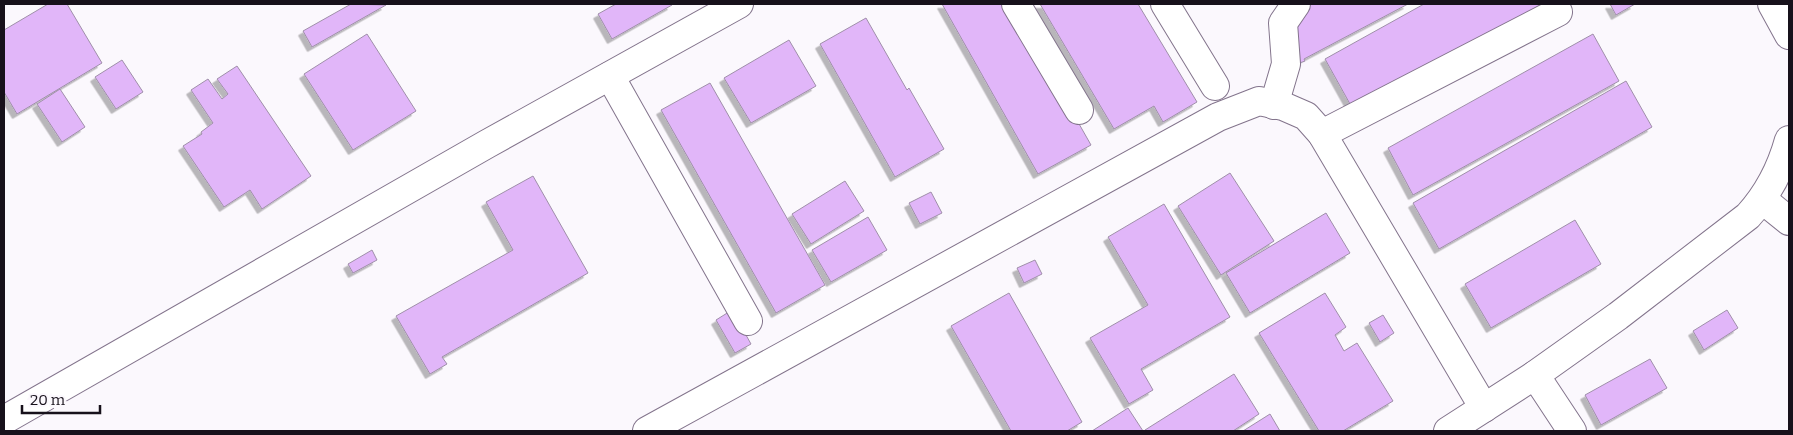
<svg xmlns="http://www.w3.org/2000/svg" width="1793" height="435" viewBox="0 0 1793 435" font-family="Bitter,serif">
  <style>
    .building { fill: #e1b6f9; stroke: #9f8fa9; filter: url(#shadow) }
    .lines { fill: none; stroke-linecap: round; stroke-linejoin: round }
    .minor-casing { stroke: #83748c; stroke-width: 30 }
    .minor { stroke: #fff; stroke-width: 28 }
  </style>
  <defs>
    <filter id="shadow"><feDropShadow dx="-4.5" dy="4.5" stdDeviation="0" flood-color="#0004"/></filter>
  </defs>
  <rect width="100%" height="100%" fill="#fbf8fd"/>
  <g class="building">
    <polygon points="48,4 67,4 102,63 17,114 4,92 4,30"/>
    <polygon points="351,4 386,5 312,47 303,31"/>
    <polygon points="616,4 671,4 672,5 612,39 598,14"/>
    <polygon points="942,4 1011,4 1091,145 1038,174"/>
    <polygon points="1040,4 1138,4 1197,102 1163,122 1154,106 1114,129"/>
    <polygon points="1294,4 1408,4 1304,59 1305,61 1297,64"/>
    <polygon points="1424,4 1553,4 1355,113 1325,59"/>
    <polygon points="1610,4 1635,4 1616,15"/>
    <polygon points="866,18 907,90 909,88 944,149 895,177 820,44"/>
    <polygon points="367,34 416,111 353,150 304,74"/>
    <polygon points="1593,34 1619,81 1413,195 1388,148"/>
    <polygon points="789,40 816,86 751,123 724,78"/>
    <polygon points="122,60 143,92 116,109 95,77"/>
    <polygon points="237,66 311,176 262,209 250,190 224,207 183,146 202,134 201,132 213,123 191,90 208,79 222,99 228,94 217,79"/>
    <polygon points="1626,81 1652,127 1439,249 1413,203"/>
    <polygon points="710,83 825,285 776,313 661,110"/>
    <polygon points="60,89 85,127 62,142 37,104"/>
    <polygon points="1230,173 1274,241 1221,275 1178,206"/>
    <polygon points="533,176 588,273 442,357 447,364 430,374 396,316 513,250 486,202"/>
    <polygon points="845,181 864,211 811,244 792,214"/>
    <polygon points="931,192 942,213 920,224 909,203"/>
    <polygon points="1164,204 1230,317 1141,369 1153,390 1129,404 1090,338 1148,305 1108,237"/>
    <polygon points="1326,213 1350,253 1250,313 1226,273"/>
    <polygon points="868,217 887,250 831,282 812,250"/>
    <polygon points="1575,220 1601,264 1491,328 1465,284"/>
    <polygon points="372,250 377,260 353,273 348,264"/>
    <polygon points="1035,260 1042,274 1024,283 1017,268"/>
    <polygon points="1009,293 1082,422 1067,431 1011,431 951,326"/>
    <polygon points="1325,293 1346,327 1335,335 1344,351 1357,343 1393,401 1343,431 1319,431 1259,333"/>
    <polygon points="732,310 751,344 735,353 716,320"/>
    <polygon points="1727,310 1738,328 1704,350 1693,331"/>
    <polygon points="1383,315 1394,333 1380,342 1369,323"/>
    <polygon points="1650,359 1667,388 1601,425 1585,395"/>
    <polygon points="1234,374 1259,414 1233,431 1146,431 1145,430"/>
    <polygon points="1128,408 1143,431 1092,431"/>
    <polygon points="1270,414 1280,431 1243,431"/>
  </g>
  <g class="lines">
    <defs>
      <g id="minor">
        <polyline points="1016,4 1079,110"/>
        <polyline points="1165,4 1215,86"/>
        <polyline points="1772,4 1789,35"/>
        <polyline points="610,76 748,321"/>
        <polyline points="1274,105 1286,64 1283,23 1296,4"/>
        <polyline points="1322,134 1558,12"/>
        <polyline points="1763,200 1789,221"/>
        <polyline points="1535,375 1572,431"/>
        <polyline points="4,420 487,144 739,4"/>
        <polyline points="647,431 1218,117 1259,101 1283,106 1306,116 1322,134 1484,408"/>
        <path d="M1448 431 1535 375 1618 316 1748 216C1769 193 1781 169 1789 140"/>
      </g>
    </defs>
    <use href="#minor" class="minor-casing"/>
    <use href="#minor" class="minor"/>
  </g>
  <rect width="1793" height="435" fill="none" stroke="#17111b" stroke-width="10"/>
  <path d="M22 405v8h78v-8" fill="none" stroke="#17111b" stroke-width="2.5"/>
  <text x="30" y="405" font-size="15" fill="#17111b" stroke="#fbf8fd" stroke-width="4" paint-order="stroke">20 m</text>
</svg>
